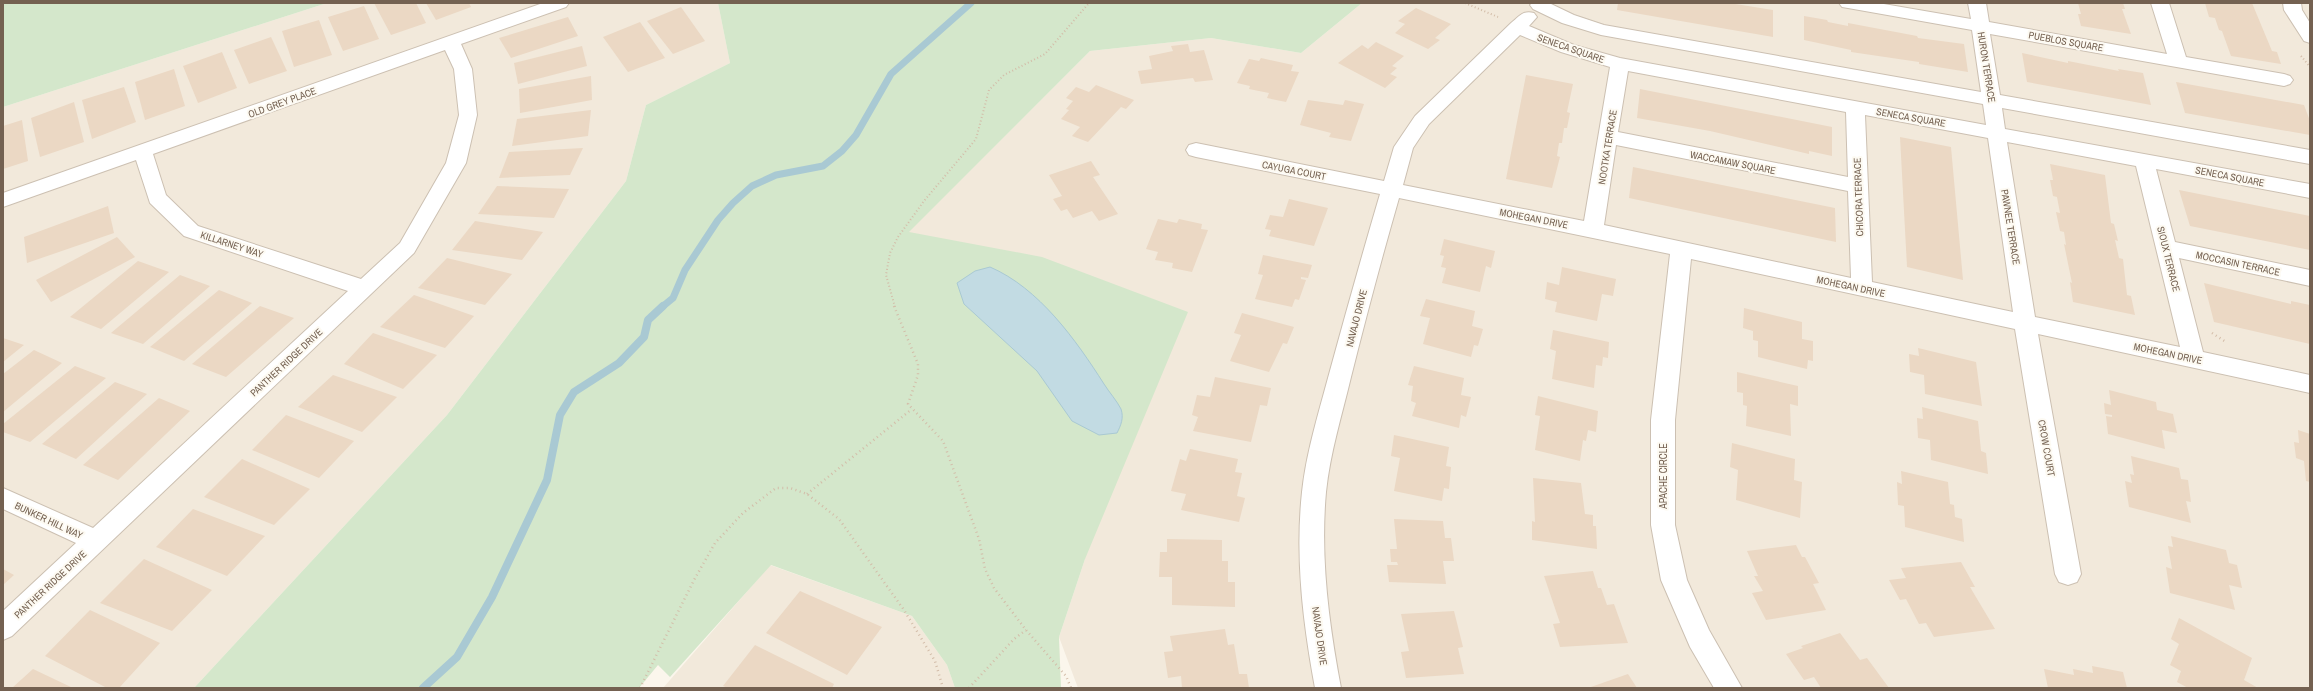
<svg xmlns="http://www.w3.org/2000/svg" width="2313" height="691" viewBox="0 0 2313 691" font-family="'Archivo Narrow',sans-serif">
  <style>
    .residential { fill: #f2e9db }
    .green { fill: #d4e7cb }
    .water { fill: #c2dbe3; stroke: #a9c9d3 }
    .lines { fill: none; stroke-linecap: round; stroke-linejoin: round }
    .stream-far1 { stroke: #a9c9d3; stroke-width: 7 }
    .stream { stroke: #a9c9d3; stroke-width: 8 }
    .building { fill: #ebd8c4 }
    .minor-casing { stroke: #ccc0b2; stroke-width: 2 }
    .path-far1 { stroke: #d3bda9; stroke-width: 2; stroke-dasharray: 1 2.5; stroke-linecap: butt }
    .path { stroke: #d3bda9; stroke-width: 2.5; stroke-dasharray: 1 3.5; stroke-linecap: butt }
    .minor { fill: #fff; fill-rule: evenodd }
    .labels { text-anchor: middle; stroke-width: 4; stroke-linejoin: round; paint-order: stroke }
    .street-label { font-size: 10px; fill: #746151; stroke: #fdfaf2 }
  </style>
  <rect width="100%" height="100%" fill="#fbf6ec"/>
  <g class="residential">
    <polygon points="327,3 718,3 730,63 646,105 626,181 447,415 194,688 3,688 3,107"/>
    <polygon points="1362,3 2310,3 2310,688 1078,688 1059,637 1085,559 908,232 1090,51 1211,38 1301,53"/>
    <polygon points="770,565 912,616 947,665 955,688 663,688"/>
  </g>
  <g class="green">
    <polygon points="3,3 327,3 3,107"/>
    <polygon points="718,3 1362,3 1301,53 1211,38 1090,51 909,232 1042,257 1188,312 1085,559 1059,637 1061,688 955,688 947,665 912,616 771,565 670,677 658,665 639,688 194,688 447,415 626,181 646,105 730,63"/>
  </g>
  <path class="water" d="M990 267C1039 288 1076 340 1104 384 1109 392 1117 401 1121 409 1124 418 1121 425 1117 433L1099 435 1072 421 1037 371 964 304 957 283 975 271Z"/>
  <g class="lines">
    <polyline class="stream-far1" points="662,307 673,298 685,270 718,220 733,203 752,186 776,175 823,166 842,151 856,135 891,74 971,3"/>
    <polyline class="stream" points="423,688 457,657 492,597 547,480 560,415 574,392 619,363 644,337 648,320 663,306"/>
  </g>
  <g class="building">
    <polygon points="374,3 416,3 426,23 391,35"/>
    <polygon points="426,3 469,3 471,7 436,20"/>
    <polygon points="1618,3 1729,3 1773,10 1773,37 1617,10"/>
    <polygon points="2078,3 2123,3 2125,9 2122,9 2131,34 2081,26 2078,14 2081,14"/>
    <polygon points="2205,3 2252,3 2272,51 2277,52 2281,64 2231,56 2222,31 2219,30 2215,18 2209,17"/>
    <polygon points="364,6 379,39 343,51 328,17"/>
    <polygon points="681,7 705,41 673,54 647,21"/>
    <polygon points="1416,8 1451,24 1435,38 1440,40 1428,49 1395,33 1405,24 1398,21"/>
    <polygon points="1804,16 1827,20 1828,22 1848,26 1848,23 1917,36 1918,38 1964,44 1968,72 1919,64 1919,62 1851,52 1851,50 1804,40"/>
    <polygon points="568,17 578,36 511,58 499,38"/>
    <polygon points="319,20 332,55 294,67 282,31"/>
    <polygon points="640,22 665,58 628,72 603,37"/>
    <polygon points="271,37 287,71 249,84 234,50"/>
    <polygon points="1376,42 1404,56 1392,66 1397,68 1390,74 1397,77 1385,88 1338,63 1362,45 1368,49"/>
    <polygon points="1188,44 1190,52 1204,50 1213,80 1195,82 1193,78 1141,84 1138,71 1152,69 1149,56 1173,51 1171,46"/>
    <polygon points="582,46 587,66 518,84 514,63"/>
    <polygon points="222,52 237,88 198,103 183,66"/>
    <polygon points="2022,53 2068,63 2068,61 2119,71 2118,69 2143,73 2151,105 2027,82"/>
    <polygon points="1261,58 1293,65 1291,71 1299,72 1286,102 1267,98 1269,93 1249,89 1250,86 1237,83 1249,59 1259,61"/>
    <polygon points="174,69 185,106 145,120 135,82"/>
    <polygon points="1526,75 1573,84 1567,112 1570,113 1567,128 1564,128 1562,143 1559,143 1557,156 1560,157 1552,188 1506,179"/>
    <polygon points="591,76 592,100 520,113 519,89"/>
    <polygon points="2176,82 2304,105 2310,121 2310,135 2185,113"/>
    <polygon points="1096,85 1134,100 1126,109 1121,107 1088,142 1072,136 1080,127 1061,119 1069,110 1066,109 1073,101 1066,98 1076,87 1089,92"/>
    <polygon points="124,87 136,122 92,139 82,100"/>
    <polygon points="1640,89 1832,127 1832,156 1809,151 1809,154 1710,131 1637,118"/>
    <polygon points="1308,100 1343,105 1345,100 1364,104 1351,141 1329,137 1331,133 1300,125"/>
    <polygon points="74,102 84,142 40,157 31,118"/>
    <polygon points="591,110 588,136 512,146 517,119"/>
    <polygon points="22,120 28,161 3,169 3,126"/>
    <polygon points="1900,137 1951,147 1963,280 1907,267"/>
    <polygon points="583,148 570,175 499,178 509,152"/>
    <polygon points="1091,161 1100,175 1093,177 1118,214 1099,221 1092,211 1073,218 1067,209 1061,211 1053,199 1062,196 1049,175"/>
    <polygon points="2050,164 2105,175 2111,223 2114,224 2118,241 2115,240 2119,258 2123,259 2127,295 2131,296 2135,315 2073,302 2070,282 2072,283 2064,244 2066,245 2064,232 2060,231 2056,212 2060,213 2057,197 2053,196 2050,180 2053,180"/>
    <polygon points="1633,167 1835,208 1836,242 1629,198"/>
    <polygon points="497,186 569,189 554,218 478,214"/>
    <polygon points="2179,190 2310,216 2310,250 2190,226"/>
    <polygon points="1289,199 1328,208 1314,246 1269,236 1271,230 1265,229 1270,215 1283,217"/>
    <polygon points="108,206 114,233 27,263 24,237"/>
    <polygon points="1158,219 1177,223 1179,219 1202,224 1201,229 1208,230 1192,272 1172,268 1173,263 1155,260 1158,252 1146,249"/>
    <polygon points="475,221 543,232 522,260 452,250"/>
    <polygon points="117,237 135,257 51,302 36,280"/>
    <polygon points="1444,239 1495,251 1491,268 1486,266 1480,292 1442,283 1446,268 1441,267 1444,256 1440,255"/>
    <polygon points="1263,255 1312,265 1308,278 1301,277 1301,279 1306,280 1299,300 1295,299 1292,307 1255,299 1263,275 1258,274"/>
    <polygon points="447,258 512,274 485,305 418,288"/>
    <polygon points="138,261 169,272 101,329 70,317"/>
    <polygon points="1562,267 1616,279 1613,296 1602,294 1597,321 1555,312 1557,302 1545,299 1547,282 1559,285"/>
    <polygon points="180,275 210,286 143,344 111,333"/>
    <polygon points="2204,283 2291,304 2291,301 2310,305 2310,344 2214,322"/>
    <polygon points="219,290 252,303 184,361 150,347"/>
    <polygon points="414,295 474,316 445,348 380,327"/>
    <polygon points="1426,299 1475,311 1472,326 1483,329 1478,346 1474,345 1471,357 1423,344 1430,318 1420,316"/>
    <polygon points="260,306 294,318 226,377 192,364"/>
    <polygon points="1744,308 1802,322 1802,339 1813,341 1813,361 1808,360 1807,369 1758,357 1758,341 1753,340 1753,331 1743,328"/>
    <polygon points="1242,313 1294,327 1287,344 1283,343 1269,372 1230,361 1241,335 1234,333"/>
    <polygon points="1553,330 1609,342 1608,358 1603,357 1602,366 1596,365 1594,388 1552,379 1556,351 1550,349"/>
    <polygon points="373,333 437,355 403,389 344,364"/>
    <polygon points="3,338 24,345 3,362"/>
    <polygon points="1918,348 1976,362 1982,406 1925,394 1924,375 1910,372 1909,354 1919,356"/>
    <polygon points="34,350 62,363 3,412 3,374"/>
    <polygon points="75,366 106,378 30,442 3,432 3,424"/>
    <polygon points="1414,366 1464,378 1461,395 1471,397 1466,417 1461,415 1459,428 1412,416 1416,403 1411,401 1413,386 1408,385"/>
    <polygon points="1737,372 1798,386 1798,406 1790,404 1791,436 1746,426 1747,406 1743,405 1743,393 1737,392"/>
    <polygon points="333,375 397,397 362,432 298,407"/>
    <polygon points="1215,377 1271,388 1267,406 1260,405 1251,442 1193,431 1198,417 1192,415 1197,395 1210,397"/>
    <polygon points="115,382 147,394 76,459 42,444"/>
    <polygon points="2109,390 2156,402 2157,410 2173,414 2177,433 2162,430 2165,449 2108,434 2106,416 2112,417 2112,415 2105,414 2104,403 2111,405"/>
    <polygon points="1538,396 1598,411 1596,432 1588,430 1586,441 1583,440 1580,461 1535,450 1540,416 1535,415"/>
    <polygon points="159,398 190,411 118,480 83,465"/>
    <polygon points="1922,407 1978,421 1981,451 1986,453 1988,474 1931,460 1930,440 1918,438 1917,418 1923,419"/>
    <polygon points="286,415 354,441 319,478 252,450"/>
    <polygon points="2298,430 2310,434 2310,482 2306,481 2304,461 2296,458 2294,442 2299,443"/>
    <polygon points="1394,435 1449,447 1446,466 1451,467 1449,489 1444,488 1442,501 1394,491 1400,458 1391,456"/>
    <polygon points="1732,443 1795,459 1794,480 1802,482 1800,518 1736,500 1738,470 1730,467"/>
    <polygon points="1190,449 1238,459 1235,472 1242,473 1237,496 1245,498 1239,522 1181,510 1186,494 1171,491 1180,459 1186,461"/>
    <polygon points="2131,456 2179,468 2181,479 2188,480 2191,502 2186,501 2191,523 2129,507 2125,481 2132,483 2130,474 2134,475"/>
    <polygon points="242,459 310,489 274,525 204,497"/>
    <polygon points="1901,471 1948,482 1950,504 1954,505 1955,517 1962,519 1964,542 1905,527 1904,506 1898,505 1897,482 1902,484"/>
    <polygon points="1533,478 1581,483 1585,514 1593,515 1593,526 1596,526 1597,549 1532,540 1532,521 1535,522"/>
    <polygon points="193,509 265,536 227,576 156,547"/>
    <polygon points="1394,519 1443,521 1445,538 1451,538 1454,561 1443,561 1446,584 1389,582 1387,565 1398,565 1397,562 1391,562 1390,549 1397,549"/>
    <polygon points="2171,536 2226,550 2229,563 2237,565 2242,588 2229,585 2235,610 2170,593 2166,567 2172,569 2168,546 2173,547"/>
    <polygon points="1167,539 1222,540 1222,561 1228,561 1228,582 1235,582 1235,607 1172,605 1172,577 1159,577 1160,552 1167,552"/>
    <polygon points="1796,545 1802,557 1805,557 1819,583 1813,584 1826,610 1766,620 1752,593 1763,591 1754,576 1758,576 1747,551"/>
    <polygon points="144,559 212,590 172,631 100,603"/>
    <polygon points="1961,562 1975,587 1970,587 1995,629 1934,637 1926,623 1919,624 1906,599 1900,600 1889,580 1906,578 1901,568"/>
    <polygon points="3,569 14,575 3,585"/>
    <polygon points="1593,571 1598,588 1601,588 1607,605 1614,604 1628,643 1560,647 1553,624 1560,623 1544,576"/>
    <polygon points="800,591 882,627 847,675 766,633"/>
    <polygon points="90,610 160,643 119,688 107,688 45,656"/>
    <polygon points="1454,611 1463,647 1458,648 1464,674 1406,678 1401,652 1409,651 1401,614"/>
    <polygon points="2179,618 2252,658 2244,680 2258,688 2188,688 2177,682 2181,671 2170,665 2179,644 2171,639"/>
    <polygon points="1225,629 1228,645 1234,644 1239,674 1247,674 1249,688 1182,688 1181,676 1168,678 1164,652 1173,651 1170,636"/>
    <polygon points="1840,633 1860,660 1867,658 1889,688 1821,688 1814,677 1804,680 1786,654 1803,648 1801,646"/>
    <polygon points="755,645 834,684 832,688 728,688 723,686"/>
    <polygon points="2092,666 2123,672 2127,688 2048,688 2044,669 2074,675 2073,669 2093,673"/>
    <polygon points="33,669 73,688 12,688"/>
    <polygon points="1628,674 1637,688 1588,688"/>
  </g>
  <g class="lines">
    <defs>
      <g id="minor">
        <path d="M543 3H569L566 7 461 44 472 69 477 115 466 163 414 253 12 636 3 640V611L76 543 3 509V488L93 528 348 291 184 236 150 203 136 160 3 207V193ZM445 50 454 69 459 115 446 163 400 243 361 279 198 226 166 195 153 154Z"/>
        <path d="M1532 3H1549L1574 15 1604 25 1981 92 1972 30 1848 8 1842 7 1839 3H1878L1971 19 1968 3H1986L1989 22 2167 54 2151 3H2169L2186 57 2284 74 2290 76 2293 80 2290 84 2284 86 1990 34 2000 95 2310 150V164L2002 108 2005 129 2310 184V198L2156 169 2175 242 2310 270V286L2179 258 2203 352 2310 375V393L2038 334 2081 574 2077 582 2068 585 2059 582 2055 574 2015 329 1691 259 1675 420V525L1687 580 1709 630 1742 688H1714L1690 647 1661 580 1651 525V420L1670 254 1399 198C1382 257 1366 317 1351 377 1342 415 1330 453 1326 492 1320 558 1329 624 1341 688H1315C1303 623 1295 558 1302 492 1306 454 1318 415 1328 378 1345 316 1362 255 1380 194L1196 157 1189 155 1186 150 1189 145 1196 143 1384 181 1394 147 1415 116 1511 23C1519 17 1522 10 1534 13L1537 17 1529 26 1574 45 1620 58 1986 125 1983 104 1601 35 1562 23 1533 9 1530 5ZM1520 35 1561 52 1610 67 1584 221 1403 185 1413 148 1429 124ZM1628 71 1846 112 1848 177 1618 132ZM1865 115 1988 138 2013 312 1872 282ZM2007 142 2136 166 2180 347 2035 317ZM1616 145 1848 191 1851 278 1604 225Z"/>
        <polygon points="2283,3 2301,3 2302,10 2310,23 2310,43 2304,41 2284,10"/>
      </g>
    </defs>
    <use href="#minor" class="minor-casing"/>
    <g class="path-far1">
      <polyline points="1465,3 1498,17"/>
      <polyline points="2301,56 2310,67"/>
      <polyline points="895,307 886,275 890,253 898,237 924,201 976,139 989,90 1004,75 1045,54 1089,3"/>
    </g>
    <g class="path">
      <polyline points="894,306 918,364 918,375 908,404 943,441 979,539 985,569 994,588 1026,630 1066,676 1071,688"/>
      <polyline points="2212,333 2226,342"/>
      <polyline points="807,494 912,409"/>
      <polyline points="640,688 694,580 715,543 743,513 776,488 790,488 807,494 839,519 904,610 935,661 943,688"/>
      <polyline points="969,688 1014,639 1026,630"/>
    </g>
    <use href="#minor" class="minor"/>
  </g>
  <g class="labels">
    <g class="street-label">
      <text transform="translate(2066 41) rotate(10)" y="4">PUEBLOS SQUARE</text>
      <text transform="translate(1571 48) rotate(19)" y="4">SENECA SQUARE</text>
      <text transform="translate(1987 67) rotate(81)" y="4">HURON TERRACE</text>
      <text transform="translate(282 102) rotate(-20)" y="4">OLD GREY PLACE</text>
      <text transform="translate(1911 117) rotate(10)" y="4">SENECA SQUARE</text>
      <text transform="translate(1607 147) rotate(-81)" y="4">NOOTKA TERRACE</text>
      <text transform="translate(1733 162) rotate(11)" y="4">WACCAMAW SQUARE</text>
      <text transform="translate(1294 170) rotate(11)" y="4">CAYUGA COURT</text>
      <text transform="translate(2230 176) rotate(11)" y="4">SENECA SQUARE</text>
      <text transform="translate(1858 197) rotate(-92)" y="4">CHICORA TERRACE</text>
      <text transform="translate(1534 218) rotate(11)" y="4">MOHEGAN DRIVE</text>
      <text transform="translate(2011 227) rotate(81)" y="4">PAWNEE TERRACE</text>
      <text transform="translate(232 244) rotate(18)" y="4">KILLARNEY WAY</text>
      <text transform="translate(2169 259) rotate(76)" y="4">SIOUX TERRACE</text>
      <text transform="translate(2238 263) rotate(12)" y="4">MOCCASIN TERRACE</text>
      <text transform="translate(1851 286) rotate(12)" y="4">MOHEGAN DRIVE</text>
      <text transform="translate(1356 318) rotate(-76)" y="4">NAVAJO DRIVE</text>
      <text transform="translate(2168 353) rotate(12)" y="4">MOHEGAN DRIVE</text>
      <text transform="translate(286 362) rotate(-43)" y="4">PANTHER RIDGE DRIVE</text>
      <text transform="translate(2047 448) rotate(80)" y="4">CROW COURT</text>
      <text transform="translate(1663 476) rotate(-90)" y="4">APACHE CIRCLE</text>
      <text transform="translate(49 520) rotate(25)" y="4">BUNKER HILL WAY</text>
      <text transform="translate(50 584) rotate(-43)" y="4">PANTHER RIDGE DRIVE</text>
      <text transform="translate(1320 636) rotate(82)" y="4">NAVAJO DRIVE</text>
    </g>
  </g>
  <rect width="2313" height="691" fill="none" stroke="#746151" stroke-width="8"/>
</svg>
